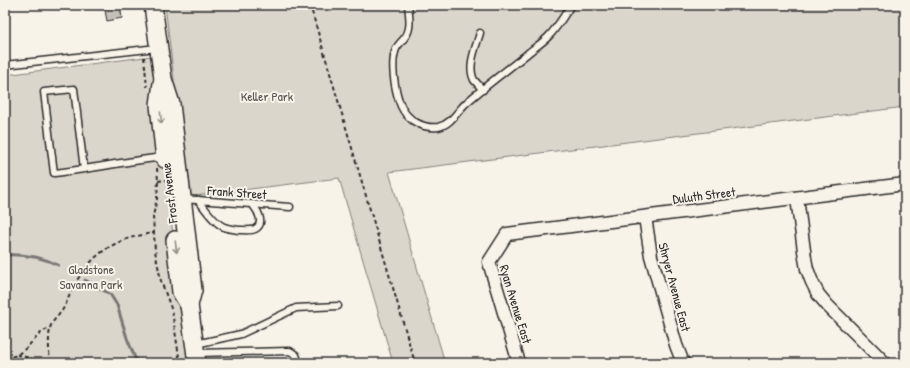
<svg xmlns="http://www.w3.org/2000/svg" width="910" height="368" viewBox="0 0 910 368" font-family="'Patrick Hand',sans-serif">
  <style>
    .green { fill: #dad6cc; stroke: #82807c }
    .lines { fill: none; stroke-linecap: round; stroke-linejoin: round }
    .stream { stroke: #7a7874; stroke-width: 3 }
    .building { fill: #c4c1b9; stroke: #2b2b2b }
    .lane-casing { stroke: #2b2b2b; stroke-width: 9 }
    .street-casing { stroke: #2b2b2b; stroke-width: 15 }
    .secondary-casing { stroke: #2b2b2b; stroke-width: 20 }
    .path { stroke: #2b2b2b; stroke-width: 2; stroke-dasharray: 4 3; stroke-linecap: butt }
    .lane { stroke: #f7f3e8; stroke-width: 6 }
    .street { stroke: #f7f3e8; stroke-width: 12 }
    .secondary { stroke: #f7f3e8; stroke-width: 17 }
    .oneway { stroke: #918f8a }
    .labels { text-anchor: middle; stroke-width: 4; stroke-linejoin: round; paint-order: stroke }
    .park-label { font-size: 13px; fill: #575653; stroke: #f7f3e8 }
    .street-label { font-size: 13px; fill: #2b2b2b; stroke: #f7f3e8 }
  </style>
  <rect width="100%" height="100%" fill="#f7f3e8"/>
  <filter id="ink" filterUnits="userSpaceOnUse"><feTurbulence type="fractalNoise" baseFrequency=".025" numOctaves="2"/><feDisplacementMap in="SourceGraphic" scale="8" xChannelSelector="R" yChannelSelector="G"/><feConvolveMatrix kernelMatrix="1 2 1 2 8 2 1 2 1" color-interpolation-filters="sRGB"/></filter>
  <g filter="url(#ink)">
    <g class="green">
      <polygon points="165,5 905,5 905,107 389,172 445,363 393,363 339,178 186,197 180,129"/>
      <polygon points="152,56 188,363 5,363 5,75"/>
    </g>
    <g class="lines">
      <g class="stream">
        <path d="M5 255C23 254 42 257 58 265"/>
        <polyline points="85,280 110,294 117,305 127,338 137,363"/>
      </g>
    </g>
    <polygon class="building" points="104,5 120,5 122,18 107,21"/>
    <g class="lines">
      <defs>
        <g id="lane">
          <path d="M408 5C409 15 412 29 405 37 402 42 398 44 396 49 390 64 395 92 401 106 407 120 423 129 438 127 450 125 457 112 465 104 485 86 506 71 527 54 534 48 542 43 548 37 557 28 564 16 571 5"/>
          <path d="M480 33C476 47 467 66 474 80 477 83 480 87 483 90"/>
          <polyline points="5,65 157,48"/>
          <path d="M84 169 74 89 44 92 54 173C91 169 127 161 164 157"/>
          <polyline points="183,199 290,207"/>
          <path d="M198 200C205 208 214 223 224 227 229 229 234 229 239 230 244 230 251 231 255 229 265 224 258 211 253 205"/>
          <polyline points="196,344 241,334 296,308 338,306"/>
          <polyline points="197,353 290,351 296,355 299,363"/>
        </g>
        <g id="street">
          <polyline points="797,198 805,258 807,269 812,282 818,294 828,306 885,363"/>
          <polyline points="645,217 651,256 676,345 683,363"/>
          <polyline points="519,363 489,262 507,234 905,184"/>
        </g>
        <g id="secondary">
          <polyline points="153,5 163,79 171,104 193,290 189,305"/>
          <polyline points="162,83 159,105 165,159"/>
          <polyline points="175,240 181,292 189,305 197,363"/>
        </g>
      </defs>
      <use href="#lane" class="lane-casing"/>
      <use href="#street" class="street-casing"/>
      <use href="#secondary" class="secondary-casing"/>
      <g class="path">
        <polyline points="310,5 415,363"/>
        <polyline points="144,57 147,87"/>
        <polyline points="157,168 158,181 157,199 153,216 155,251 161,281 172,311 180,363"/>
        <polyline points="158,181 167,180"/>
        <polyline points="17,355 30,358 37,363"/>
        <polyline points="5,359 17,355 25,349 41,333 49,328"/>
        <path d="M50 363C49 353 48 339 50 329 51 321 59 316 63 309 67 303 69 296 72 289 81 272 95 254 113 245 126 238 140 235 154 233"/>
      </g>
      <use href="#lane" class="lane"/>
      <use href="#street" class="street"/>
      <use href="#secondary" class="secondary"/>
    </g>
    <defs><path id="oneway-shaft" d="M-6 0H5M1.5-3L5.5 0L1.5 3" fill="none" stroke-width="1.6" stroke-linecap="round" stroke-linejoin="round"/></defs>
    <g class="oneway">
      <use href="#oneway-shaft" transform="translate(161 118) rotate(84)"/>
      <use href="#oneway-shaft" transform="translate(176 247) rotate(83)"/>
    </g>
  </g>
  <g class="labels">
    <g class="park-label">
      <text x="267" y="101">Keller Park</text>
      <text x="91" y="274">Gladstone<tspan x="91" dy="15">Savanna Park</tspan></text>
    </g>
    <g class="street-label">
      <text transform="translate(237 192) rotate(4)" y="5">Frank Street</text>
      <text transform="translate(169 193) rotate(-97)" y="5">Frost Avenue</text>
      <text transform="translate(704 195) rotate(-7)" y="5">Duluth Street</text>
      <text transform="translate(675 287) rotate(75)" y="5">Shryer Avenue East</text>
      <text transform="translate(516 304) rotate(73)" y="5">Ryan Avenue East</text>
    </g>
  </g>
  <rect width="910" height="368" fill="none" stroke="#f7f3e8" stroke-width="20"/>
  <rect x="10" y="10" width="890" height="348" fill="none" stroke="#2b2b2b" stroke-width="1.5" filter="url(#ink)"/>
</svg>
